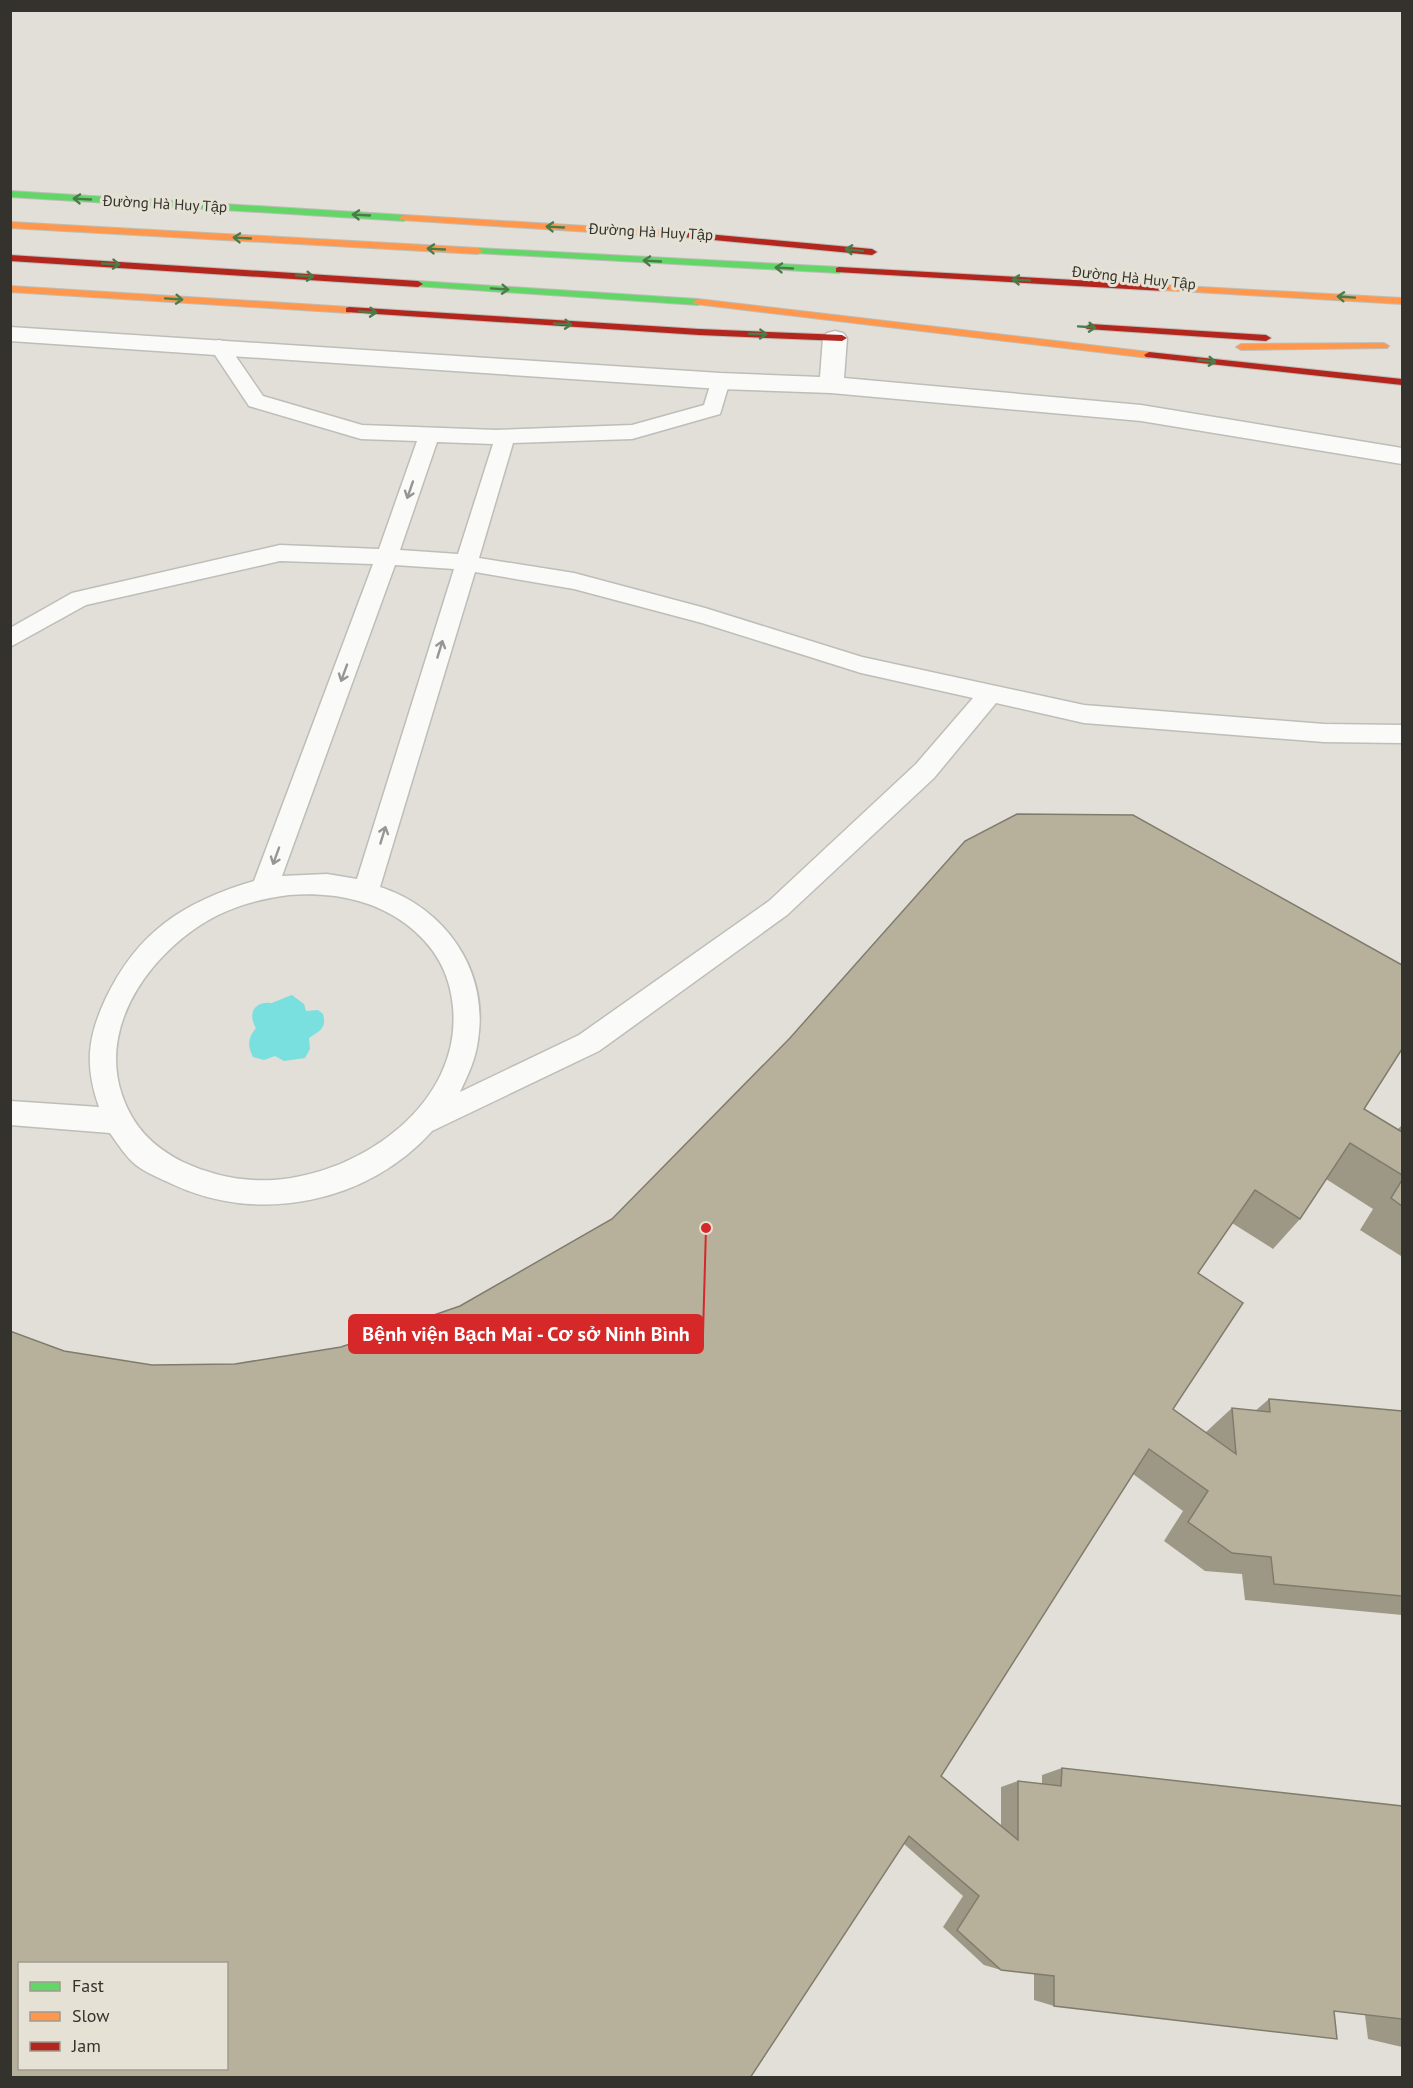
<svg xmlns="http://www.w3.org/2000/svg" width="1413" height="2088" viewBox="0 0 1413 2088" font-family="'PT Sans',sans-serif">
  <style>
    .water { fill: #7adfdf }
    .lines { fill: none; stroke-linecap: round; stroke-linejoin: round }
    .lane-casing { stroke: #bebdb7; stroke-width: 3 }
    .street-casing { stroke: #bebdb7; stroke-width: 3 }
    .fast-casing { stroke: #bebdb7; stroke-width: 2 }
    .slow-casing { stroke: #bebdb7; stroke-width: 2 }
    .jam-casing { stroke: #bebdb7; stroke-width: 2 }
    .lane { fill: #fafaf9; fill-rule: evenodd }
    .street { fill: #fafaf9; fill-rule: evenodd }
    .fast { fill: #63d668; fill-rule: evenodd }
    .slow { fill: #ff974d; fill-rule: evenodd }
    .jam { fill: #b3261e; fill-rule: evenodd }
    .wall { fill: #9d9886 }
    .building { fill: #b7b19c; stroke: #807c6d; stroke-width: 1.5; fill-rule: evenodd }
    .oneway { stroke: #497c48 }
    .oneway2 { stroke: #969693 }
    .labels { text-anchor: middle; stroke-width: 6; stroke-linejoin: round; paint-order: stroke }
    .far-street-label { font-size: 15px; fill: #33322d; stroke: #e5e1d4 }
    .leader { fill: none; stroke: #d62828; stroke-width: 2 }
    .callout-dot { fill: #d62828; stroke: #e5e1d4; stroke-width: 2 }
    .callout { fill: #d62828; stroke: #d62828; stroke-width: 2 }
    .callout-label { font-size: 20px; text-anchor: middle; font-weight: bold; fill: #fff }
  </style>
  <rect width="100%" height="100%" fill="#e1dfd8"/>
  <path class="water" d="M292 995 304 1004 306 1011 318 1010 323 1014C327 1028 320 1031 309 1038L310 1049 305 1058 284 1061 275 1056 264 1060 253 1057C247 1045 248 1038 256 1028 250 1019 250 1005 265 1003 272 1002 268 1005 274 1002 281 1000 285 997 292 995Z"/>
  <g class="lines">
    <defs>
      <path id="lane" d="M219 340 226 342 263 396 362 425 496 430 632 425 704 405 713 376 720 375 727 376 730 381 720 414 632 439 513 443 479 558 574 573 705 608 862 657 1084 705 1324 724 1402 725V743L1324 742 1084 723 996 703 934 778 787 915 599 1051 432 1131C368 1203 258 1225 172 1184 160 1178 146 1173 136 1165 125 1156 118 1144 110 1133L10 1125V1101L99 1107C85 1067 87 1039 105 1000 137 932 183 902 254 881L373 564 280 561 86 605 10 647V628L72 593 280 545 379 549 417 441 361 439 249 406 209 346 212 342ZM437 442 493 444 458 554 400 550ZM395 565 454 569 357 879 327 874 282 876ZM475 572 574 589 702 623 861 673 973 698 916 764 769 901 579 1035 460 1092C468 1075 476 1058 478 1040 489 970 445 908 380 887ZM289 895C331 892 372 899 406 924 434 945 450 972 453 1007 462 1104 361 1174 274 1180 242 1182 211 1175 183 1162 153 1147 133 1127 122 1095 97 1022 155 947 218 915 240 904 265 898 289 895Z"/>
      <polygon id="street" points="10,327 720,373 820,377 823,338 827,333 835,331 843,333 847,338 844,378 1141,405 1402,448 1402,464 1141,421 831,393 720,389 10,341"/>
      <g id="fast">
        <polygon points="10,191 404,215 409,218 404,221 10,197"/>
        <polygon points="478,248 839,267 844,270 839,273 475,253 475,249"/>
        <polygon points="418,281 698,299 703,302 698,305 415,286 413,284"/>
      </g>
      <g id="slow">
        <polygon points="404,215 685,232 690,235 685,238 401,220 399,218"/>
        <polygon points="10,222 478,248 483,251 478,254 10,228"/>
        <polygon points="1164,285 1402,298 1402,304 1161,290 1159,288"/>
        <polygon points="10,286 349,307 354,310 349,313 10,292"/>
        <polygon points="698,299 1149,352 1154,355 1149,358 695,304 693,302"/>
        <polygon points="1384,343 1389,346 1387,348 1241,350 1236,347 1241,344"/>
      </g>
      <g id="jam">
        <polygon points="685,232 872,249 877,252 872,255 682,237 680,235"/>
        <polygon points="10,255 418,281 423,284 418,287 10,261"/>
        <polygon points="839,267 1164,285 1169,288 1164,291 836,272 836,268"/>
        <polygon points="349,307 699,329 842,335 847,338 842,341 699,335 346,312 346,308"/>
        <polygon points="1090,324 1266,335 1271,338 1266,341 1087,329 1085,327"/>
        <polygon points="1149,352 1402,379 1402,385 1146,357 1144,355"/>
      </g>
    </defs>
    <use href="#lane" class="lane-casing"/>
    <use href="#street" class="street-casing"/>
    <use href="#fast" class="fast-casing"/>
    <use href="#slow" class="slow-casing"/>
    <use href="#jam" class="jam-casing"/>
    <use href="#lane" class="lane"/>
    <use href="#street" class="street"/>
    <use href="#fast" class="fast"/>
    <use href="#slow" class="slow"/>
    <use href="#jam" class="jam"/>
  </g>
  <polygon class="wall" points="1364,1109 1398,1129 1402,1125 1402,1256 1401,1256 1360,1230 1373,1209 1326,1179 1300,1219 1273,1249 1232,1223 1198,1273 1173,1409 1206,1433 1206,1432 1232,1408 1255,1411 1269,1399 1402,1411 1402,1615 1245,1600 1242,1574 1205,1571 1164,1541 1183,1511 1133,1474 941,1776 1001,1826 1001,1787 1018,1781 1042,1784 1042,1775 1062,1768 1402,1806 1402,2047 1368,2039 1365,2015 1334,2011 1054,2006 1034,2000 1034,1973 1001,1970 984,1965 943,1927 963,1896 904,1844 64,1351 152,1365 235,1364 341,1347"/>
  <g class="building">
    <path d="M1017 814 1133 815 1402 965V1049L1364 1109 1402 1132V1175L1350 1143 1300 1219 1255 1190 1198 1273 1243 1303 1173 1409 1236 1454 1232 1408 1270 1412 1269 1399 1402 1411V1596L1274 1584 1271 1557 1232 1553 1188 1522 1208 1491 1149 1449 941 1776 1018 1840V1781L1061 1786 1062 1768 1402 1806V2019L1334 2011 1337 2039 1054 2006V1976L1001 1970 957 1930 979 1896 909 1836 750 2078H10V1331L64 1351 152 1365 235 1364 341 1347 460 1306 612 1219 790 1038 965 841ZM20 1964H226V2068H20Z"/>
    <polygon points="1402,1180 1402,1206 1391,1198"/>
  </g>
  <defs><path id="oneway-shaft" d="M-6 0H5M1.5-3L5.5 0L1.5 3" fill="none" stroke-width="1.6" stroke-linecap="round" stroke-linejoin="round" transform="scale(1.5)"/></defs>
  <g class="oneway">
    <use href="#oneway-shaft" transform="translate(82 199) rotate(-177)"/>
    <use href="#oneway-shaft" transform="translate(361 215) rotate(-177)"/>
    <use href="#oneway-shaft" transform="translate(555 227) rotate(-177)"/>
    <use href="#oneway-shaft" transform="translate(242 238) rotate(-177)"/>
    <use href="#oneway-shaft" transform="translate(436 249) rotate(-177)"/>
    <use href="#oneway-shaft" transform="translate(854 250) rotate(-174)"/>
    <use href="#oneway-shaft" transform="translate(652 261) rotate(-177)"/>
    <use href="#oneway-shaft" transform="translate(111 264) rotate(3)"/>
    <use href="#oneway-shaft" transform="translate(784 268) rotate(-177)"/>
    <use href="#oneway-shaft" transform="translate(305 276) rotate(4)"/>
    <use href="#oneway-shaft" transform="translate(1021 280) rotate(-177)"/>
    <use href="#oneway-shaft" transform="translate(500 289) rotate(4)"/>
    <use href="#oneway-shaft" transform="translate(1346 297) rotate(-176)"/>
    <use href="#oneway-shaft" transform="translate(174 299) rotate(4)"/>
    <use href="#oneway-shaft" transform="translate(368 312) rotate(4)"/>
    <use href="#oneway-shaft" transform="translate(563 324) rotate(4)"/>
    <use href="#oneway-shaft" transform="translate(1087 327) rotate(4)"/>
    <use href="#oneway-shaft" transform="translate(758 334) rotate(2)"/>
    <use href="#oneway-shaft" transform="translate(1207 361) rotate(6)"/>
  </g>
  <g class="oneway2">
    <use href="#oneway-shaft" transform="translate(410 490) rotate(109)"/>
    <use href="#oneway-shaft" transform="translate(440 649) rotate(-73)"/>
    <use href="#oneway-shaft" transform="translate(344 673) rotate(110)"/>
    <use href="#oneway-shaft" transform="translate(383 835) rotate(-73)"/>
    <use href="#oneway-shaft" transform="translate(276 856) rotate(110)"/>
  </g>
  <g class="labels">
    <g class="far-street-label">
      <text transform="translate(165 204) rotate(3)" y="5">Đường Hà Huy Tập</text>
      <text transform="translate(651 232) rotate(3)" y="5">Đường Hà Huy Tập</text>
      <text transform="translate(1134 278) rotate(6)" y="5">Đường Hà Huy Tập</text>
    </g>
  </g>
  <path class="leader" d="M706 1228L703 1334"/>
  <circle class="callout-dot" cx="706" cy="1228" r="6"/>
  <rect class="callout" x="349" y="1315" width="354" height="38" rx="6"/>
  <g class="callout-label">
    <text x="526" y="1341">Bệnh viện Bạch Mai - Cơ sở Ninh Bình</text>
  </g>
  <rect width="1413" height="2088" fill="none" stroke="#33322d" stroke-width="24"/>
  <rect x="18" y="1962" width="210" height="108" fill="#e5e1d4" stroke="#9e9b91" stroke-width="1.5"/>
  <rect x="30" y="1982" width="30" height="9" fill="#63d668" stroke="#9e9b91" stroke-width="1.5"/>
  <text x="72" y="1992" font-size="18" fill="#33322d">Fast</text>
  <rect x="30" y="2012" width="30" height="9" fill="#ff974d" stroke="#9e9b91" stroke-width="1.5"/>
  <text x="72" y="2022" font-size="18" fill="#33322d">Slow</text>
  <rect x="30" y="2042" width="30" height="9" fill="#b3261e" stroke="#9e9b91" stroke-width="1.5"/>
  <text x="72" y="2052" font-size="18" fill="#33322d">Jam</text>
</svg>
